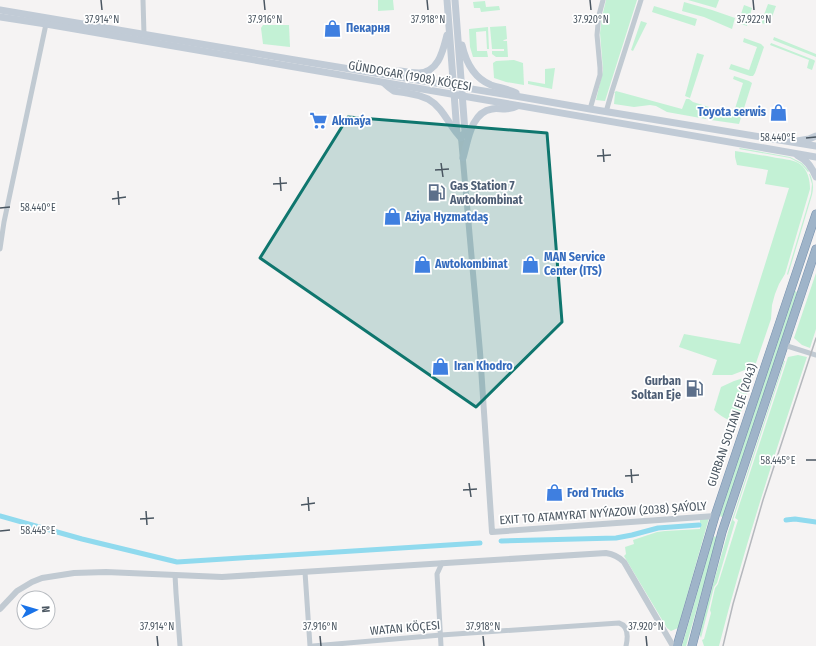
<svg xmlns="http://www.w3.org/2000/svg" width="816" height="646" viewBox="0 0 816 646" font-family="'Fira Sans Condensed',sans-serif">
  <style>
    .green { fill: #c3f1d5 }
    .lines { fill: none; stroke-linecap: round; stroke-linejoin: round }
    .canal { stroke: #90daee; stroke-width: 5 }
    .trunk-casing { stroke: #7690ad; stroke-width: 9 }
    .minor { stroke: #c1cad2; stroke-width: 5 }
    .tertiary { stroke: #c1cad2; stroke-width: 6 }
    .secondary { stroke: #c1cbd6; stroke-width: 7 }
    .trunk { stroke: #9fb4c9; stroke-width: 8 }
    .rail { stroke: #b5b8bd; stroke-width: 1.5 }
    .marked { fill: #0f766e; fill-opacity: 0.2; stroke: #0f766e; stroke-width: 3; stroke-linejoin: round }
    .ticks { fill: none; stroke: #4a5661; stroke-width: 1.5 }
    .labels { text-anchor: middle; stroke-width: 3.5; stroke-linejoin: round; paint-order: stroke }
    .shop-label { font-size: 12px; font-weight: bold; fill: #366cbe; stroke: #fff; text-anchor: start }
    .street-label { font-size: 12px; fill: #4a5661; stroke: #fff }
    .service-label { font-size: 12px; font-weight: bold; fill: #4e5e75; stroke: #fff; text-anchor: start }
    .ticks-label { font-size: 10px; text-anchor: middle; fill: #4a5661; stroke: #fff; stroke-width: 3.5; stroke-linejoin: round; paint-order: stroke }
  </style>
  <rect width="100%" height="100%" fill="#f5f3f3"/>
  <g class="green">
    <polygon points="378,0 393,0 394,10 378,11"/>
    <polygon points="606,0 637,0 605,101 596,100 603,70 600,33 602,17"/>
    <polygon points="688,0 719,0 716,8"/>
    <polygon points="485,1 486,7 499,6 500,10 481,12 480,8 474,8 473,2"/>
    <polygon points="684,2 712,10 735,18 732,29 704,17 682,11"/>
    <polygon points="768,4 776,6 769,25 761,23"/>
    <polygon points="744,5 752,8 747,26 738,23"/>
    <polygon points="654,6 697,19 695,26 652,12"/>
    <polygon points="641,21 647,23 633,51 631,50"/>
    <polygon points="263,25 289,25 290,47 263,44 261,28"/>
    <polygon points="506,26 507,39 504,40 503,41 507,41 508,57 496,57 492,54 492,51 504,51 504,49 492,49 490,27"/>
    <polygon points="488,27 489,49 487,49 486,31 476,32 477,51 487,51 488,57 473,57 470,47 469,29"/>
    <polygon points="774,37 816,54 816,57 773,40"/>
    <polygon points="744,38 761,44 764,47 755,73 753,76 750,76 729,69 731,64 749,70 757,47 743,42"/>
    <polygon points="771,43 814,60 815,61 812,70 807,68 809,60 770,45"/>
    <polygon points="697,53 704,55 690,98 685,96"/>
    <polygon points="514,60 523,63 524,85 506,82 494,78 493,63 496,61"/>
    <polygon points="555,68 552,89 528,84 528,81 545,84 545,69"/>
    <polygon points="734,76 749,81 752,83 739,124 711,120 715,108 734,112 743,83 733,79"/>
    <polygon points="616,91 682,109 686,99 689,99 693,102 709,107 709,109 706,119 667,112 656,106 650,105 634,107 614,104 615,93 614,93"/>
    <polygon points="740,148 790,157 802,163 809,171 808,172 801,164 790,158 739,149"/>
    <path d="M735 151C747 153 760 155 772 157 781 159 792 159 800 164 808 170 810 180 810 189L785 274 779 284 775 294 772 305 771 319 755 366 732 375H712L717 360 679 347 684 334 740 344 789 188 765 184 768 170 737 165 735 157Z"/>
    <path d="M809 174H810C813 181 814 187 812 195L788 275 787 274 811 194 812 184Z"/>
    <polygon points="816,273 816,329 810,348 802,345 794,338"/>
    <polygon points="795,291 797,292 792,308 723,516 721,517 720,515"/>
    <path d="M798 355 807 357C775 453 744 548 719 646H704L702 640 704 639 711 613 710 610 715 588 718 584 738 520 735 518 788 357Z"/>
    <polygon points="784,361 785,361 733,520 735,522 717,583 714,587 701,638 699,633 728,532"/>
    <path d="M753 375 737 423C729 421 720 416 714 410L721 387 734 381Z"/>
    <polygon points="709,518 679,624 678,628 671,631 667,628 624,556 626,554 625,547 634,544 633,540 657,532 665,531 700,529 700,519"/>
    <polygon points="715,536 717,539 686,646 682,646 713,538"/>
  </g>
  <g class="lines">
    <g class="canal">
      <polyline points="0,516 82,539 177,562 480,543"/>
      <polyline points="786,520 795,519 816,522"/>
      <polyline points="501,541 616,538 632,535 658,528 699,525"/>
    </g>
    <defs>
      <g id="trunk">
        <polyline points="677,646 715,516 816,214"/>
        <polyline points="692,646 722,532 816,249"/>
      </g>
    </defs>
    <use href="#trunk" class="trunk-casing"/>
    <g class="minor">
      <polyline points="143,0 144,34"/>
      <polyline points="590,109 600,75 600,68 597,35 598,24 599,15 603,0"/>
      <polyline points="606,112 612,91 641,0"/>
      <polyline points="0,249 4,222 46,24"/>
      <polyline points="784,345 816,355"/>
      <polyline points="305,572 310,646"/>
      <polyline points="175,575 176,593 180,646"/>
      <path d="M313 646 441 635 619 623C629 626 628 637 626 646"/>
      <polyline points="441,646 437,574 442,563"/>
    </g>
    <g class="tertiary">
      <polyline points="461,138 480,352 492,532 715,516"/>
      <path d="M0 609 17 591 32 582 42 578 74 573 106 572 222 577 606 553C613 554 619 557 624 562L673 646"/>
    </g>
    <g class="secondary">
      <polyline points="447,0 457,133 461,138 465,132 455,0"/>
      <polyline points="0,10 295,60 521,97 590,109 816,146"/>
      <polyline points="0,17 46,24 816,157"/>
      <path d="M462 45C466 63 474 78 491 85 500 88 508 89 516 93"/>
      <path d="M387 73C391 72 395 71 400 71 406 72 412 73 419 73 439 72 443 50 447 35"/>
      <path d="M384 83C387 86 391 89 394 91 398 92 403 92 407 93 414 94 421 96 428 99 442 107 447 121 456 132"/>
      <polyline points="797,141 809,139 816,136"/>
      <path d="M797 155C807 160 812 167 816 177"/>
      <path d="M463 158C468 141 471 112 492 109 496 108 500 109 505 109 509 109 513 108 517 106"/>
    </g>
    <use href="#trunk" class="trunk"/>
    <polyline class="rail" points="723,646 733,604 763,500 816,338"/>
  </g>
  <path class="marked" d="M348 117 547 133 562 322 476 407 260 258Z"/>
  <path class="ticks" d="M101 0 102 10M264 0 265 10M427 0 428 10M590 0 591 10M753 0 754 10M806 138 816 137M603 149 604 162M597 156 611 155M441 163 443 177M435 170 449 169M280 177 281 191M273 184 287 183M118 191 119 205M112 199 126 197M0 208 10 207M806 460H816M631 469 632 483M625 476 639 475M469 483 471 497M463 490 477 489M308 497 309 511M301 505 315 503M146 511 147 525M140 519 154 518M0 531 10 530M157 636 158 646M320 636 321 646M483 636 484 646M646 636 647 646"/>
  <defs>
    <symbol id="shop-bare" viewBox="-9 -9 18 18"><path d="M-5-2.5h2.3a2.7 3.5 0 0 1 5.4 0H5L5.5 6h-11ZM-1.5-2.5h3a1.5 2.3 0 0 0-3 0Z" fill="#3f7fe0" stroke="#fff" stroke-width="2.5" paint-order="stroke"/></symbol>
    <symbol id="supermarket-bare" viewBox="-9 -9 18 18"><path d="M-6-5.5h2.5l.6 2H6L4.5 2H-2.5L-4.4-4H-6ZM-1.5 3.2a1.3 1.3 0 1 0 .1 0ZM3 3.2a1.3 1.3 0 1 0 .1 0Z" fill="#3f7fe0" stroke="#fff" stroke-width="2.5" paint-order="stroke"/></symbol>
    <symbol id="fuel-bare" viewBox="-9 -9 18 18"><path d="M-5.5-6h7V0h2V4h1.3V-2.5L3-4.5l.8-.8L6-3V5H2.5V1h-1V6h-7ZM-4.2-4.7v3.2H.2V-4.7Z" fill="#5c6f8a" stroke="#fff" stroke-width="2.5" paint-order="stroke"/></symbol>
  </defs>
  <g fill-rule="evenodd">
    <use href="#shop-bare" x="320" y="16" width="25" height="25"/>
    <use href="#shop-bare" x="766" y="100" width="25" height="25"/>
    <use href="#supermarket-bare" x="306" y="108" width="25" height="25"/>
    <use href="#fuel-bare" x="424" y="180" width="25" height="25"/>
    <use href="#shop-bare" x="380" y="204" width="25" height="25"/>
    <use href="#shop-bare" x="410" y="252" width="25" height="25"/>
    <use href="#shop-bare" x="518" y="252" width="25" height="25"/>
    <use href="#shop-bare" x="428" y="354" width="25" height="25"/>
    <use href="#fuel-bare" x="682" y="376" width="25" height="25"/>
    <use href="#shop-bare" x="542" y="480" width="25" height="25"/>
  </g>
  <g class="labels">
    <g class="shop-label">
      <text x="346" y="32">Пекарня</text>
      <text x="766" y="116" text-anchor="end">Toyota serwis</text>
      <text x="332" y="125">Аkmaýa</text>
      <text x="405" y="221">Aziya Hyzmatdaş</text>
      <text x="544" y="261">MAN Service<tspan x="544" dy="14">Center (ITS)</tspan></text>
      <text x="435" y="268">Awtokombinat</text>
      <text x="454" y="370">Iran Khodro</text>
      <text x="567" y="497">Ford Trucks</text>
    </g>
    <g class="street-label">
      <text transform="translate(410 76) rotate(10)" y="4">GÜNDOGAR (1908) KÖÇESI</text>
      <text transform="translate(732 425) rotate(-71)" y="4">GURBAN SOLTAN EJE (2043)</text>
      <text transform="translate(603 513) rotate(-4)" y="4">EXIT TO ATAMYRAT NYÝAZOW (2038) ŞAÝOLY</text>
      <text transform="translate(405 628) rotate(-5)" y="4">WATAN KÖÇESI</text>
    </g>
    <g class="service-label">
      <text x="450" y="190">Gas Station 7<tspan x="450" dy="14">Awtokombinat</tspan></text>
      <text x="681" y="385" text-anchor="end">Gurban<tspan x="681" dy="14">Soltan Eje</tspan></text>
    </g>
  </g>
  <g class="ticks-label">
    <text x="102" y="23">37.914°N</text>
    <text x="265" y="23">37.916°N</text>
    <text x="428" y="23">37.918°N</text>
    <text x="591" y="23">37.920°N</text>
    <text x="754" y="23">37.922°N</text>
    <text x="778" y="141">58.440°E</text>
    <text x="38" y="211">58.440°E</text>
    <text x="778" y="464">58.445°E</text>
    <text x="38" y="534">58.445°E</text>
    <text x="157" y="630">37.914°N</text>
    <text x="320" y="630">37.916°N</text>
    <text x="483" y="630">37.918°N</text>
    <text x="646" y="630">37.920°N</text>
  </g>
  <g transform="translate(36 610) rotate(85)"><circle r="19" fill="#ffffff" stroke="#b7bbc0"/>
  <path d="M0-3L7 15L0 10L-7 15Z" fill="#1a73e8"/>
  <text y="-6" font-size="11" font-weight="bold" text-anchor="middle" fill="#4a5661">N</text>
  </g>
</svg>
